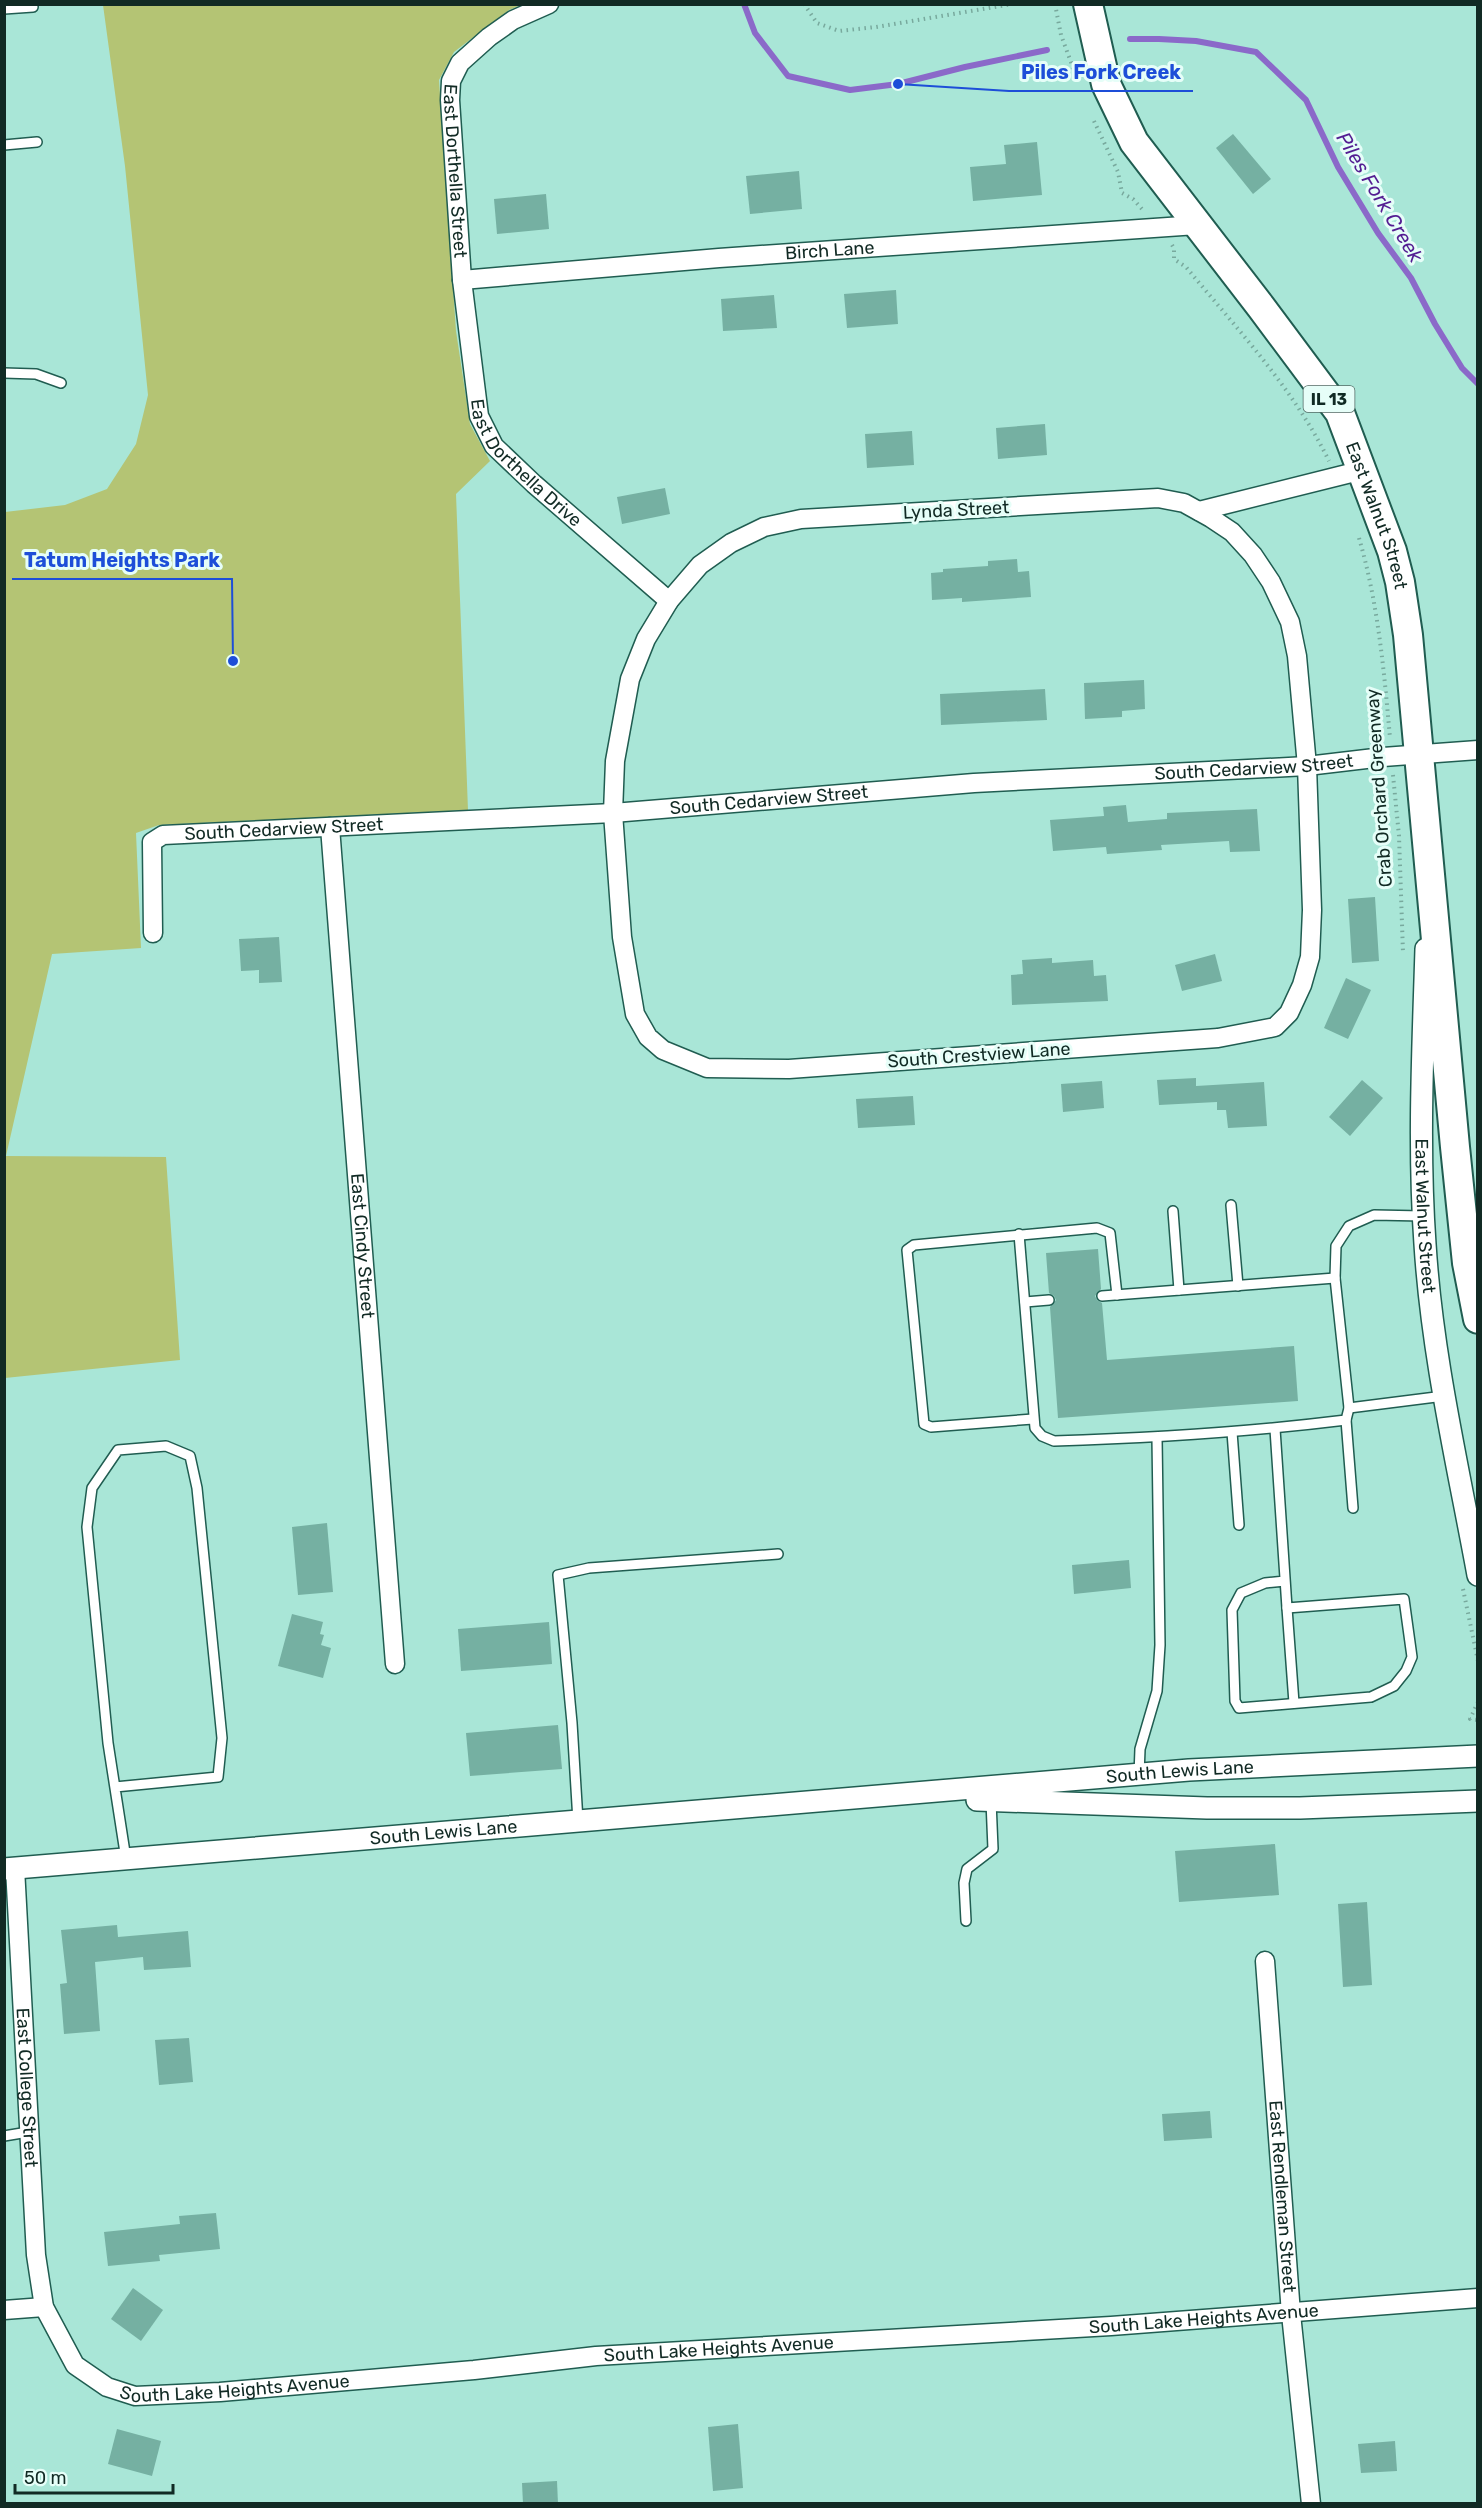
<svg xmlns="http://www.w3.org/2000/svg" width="1482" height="2508" viewBox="0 0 1482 2508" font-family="Rubik,sans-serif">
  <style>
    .green { fill: #b4c474 }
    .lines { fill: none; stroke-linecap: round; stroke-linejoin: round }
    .stream { stroke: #8b69c9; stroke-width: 6 }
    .building { fill: #75b0a2 }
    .service-casing { stroke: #205d51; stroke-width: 12 }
    .minor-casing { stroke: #205d51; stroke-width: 21 }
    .tertiary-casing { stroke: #205d51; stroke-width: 24 }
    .trunk-casing { stroke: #205d51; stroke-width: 32 }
    .path { stroke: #78a99d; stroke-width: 4; stroke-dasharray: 1.5 4.5; stroke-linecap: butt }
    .service { stroke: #fff; stroke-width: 9 }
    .minor { stroke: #fff; stroke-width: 18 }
    .tertiary { stroke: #fff; stroke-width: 21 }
    .trunk { stroke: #fff; stroke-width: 28 }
    .labels { text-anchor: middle; stroke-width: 6; stroke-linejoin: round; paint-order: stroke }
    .shield { fill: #e6fef8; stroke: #516a64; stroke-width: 1.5 }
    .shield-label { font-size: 16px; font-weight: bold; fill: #112a24 }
    .street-label { font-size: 18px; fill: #112a24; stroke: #e6fef8 }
    .water-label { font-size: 20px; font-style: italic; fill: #531d92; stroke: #e6fef8 }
    .leader { fill: none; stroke: #1d4ed8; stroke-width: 2 }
    .callout-dot { fill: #1d4ed8; stroke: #e6fef8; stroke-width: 2 }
    .callout-label { font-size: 20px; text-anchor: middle; font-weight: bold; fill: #1d4ed8; stroke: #e6fef8; stroke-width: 6; stroke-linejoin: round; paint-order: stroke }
  </style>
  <rect width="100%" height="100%" fill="#a9e6d7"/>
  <polygon class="green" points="103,5 521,5 509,10 454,52 439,80 456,331 470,424 490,461 456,494 468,810 159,825 136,833 141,948 52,954 6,1156 166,1157 180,1360 5,1378 5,512 65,505 107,489 136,444 148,395 125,166"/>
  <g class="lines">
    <g class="stream">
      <polyline points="744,4 755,33 788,76 850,90 898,84 965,67 1047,50"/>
      <polyline points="1130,39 1159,39 1196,41 1256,52 1306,100 1338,167 1378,233 1411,278 1435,324 1462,368 1478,384"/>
    </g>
  </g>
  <g class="building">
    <polygon points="1233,134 1271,179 1253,194 1216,148"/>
    <polygon points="1037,142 1042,195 973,201 970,167 1006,164 1004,145"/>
    <polygon points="799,171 802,209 750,214 746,176"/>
    <polygon points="546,194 549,229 497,234 494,199"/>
    <polygon points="896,290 898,324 847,328 844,294"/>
    <polygon points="774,295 777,328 723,331 721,299"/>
    <polygon points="1045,424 1047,455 998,459 996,428"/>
    <polygon points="912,431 914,465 867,468 865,434"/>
    <polygon points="665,488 670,514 622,524 617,497"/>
    <polygon points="1017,559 1018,572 1029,571 1031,597 962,602 962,598 932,600 931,573 943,572 943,569 988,566 988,561"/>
    <polygon points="1144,680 1145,709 1122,711 1122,717 1085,719 1084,683"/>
    <polygon points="1045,689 1047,720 941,725 940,694"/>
    <polygon points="1126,805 1128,822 1167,819 1167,813 1257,809 1260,851 1230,852 1229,841 1161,845 1162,850 1107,854 1106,847 1053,851 1050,820 1104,816 1103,807"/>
    <polygon points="1375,897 1379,961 1352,963 1348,899"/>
    <polygon points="279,937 282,982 259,983 259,970 241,971 239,939"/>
    <polygon points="1215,954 1222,981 1182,991 1175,965"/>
    <polygon points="1052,958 1052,963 1093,960 1094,976 1106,975 1108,1001 1012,1005 1011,975 1023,974 1022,960"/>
    <polygon points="1346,978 1371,990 1348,1039 1324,1028"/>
    <polygon points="1196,1078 1196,1086 1264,1082 1267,1126 1228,1128 1226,1110 1217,1110 1217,1102 1159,1105 1157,1080"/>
    <polygon points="1362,1080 1383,1098 1350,1136 1329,1117"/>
    <polygon points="1102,1081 1104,1108 1063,1112 1061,1084"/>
    <polygon points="913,1096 915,1125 858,1128 856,1099"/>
    <polygon points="1098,1249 1101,1289 1095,1296 1097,1300 1102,1303 1107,1360 1294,1346 1298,1401 1058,1418 1050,1307 1056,1300 1054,1296 1049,1293 1046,1253"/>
    <polygon points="327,1523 333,1592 298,1595 292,1527"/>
    <polygon points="1129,1560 1131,1588 1074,1594 1072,1565"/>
    <polygon points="292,1614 323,1622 320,1634 324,1635 321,1645 331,1648 323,1678 278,1666"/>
    <polygon points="549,1622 552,1664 461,1671 458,1629"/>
    <polygon points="558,1725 562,1769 470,1776 466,1733"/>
    <polygon points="1275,1844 1279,1895 1179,1902 1175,1851"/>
    <polygon points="1367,1902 1372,1985 1343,1987 1338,1904"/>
    <polygon points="117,1925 118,1937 188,1931 191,1967 144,1970 143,1957 95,1962 100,2031 64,2034 60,1984 67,1983 61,1930"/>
    <polygon points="189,2038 193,2082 159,2085 155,2040"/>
    <polygon points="1210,2111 1212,2138 1164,2141 1162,2114"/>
    <polygon points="216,2213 220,2249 159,2255 160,2261 108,2266 104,2232 180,2224 179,2216"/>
    <polygon points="133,2288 163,2310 141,2341 111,2319"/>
    <polygon points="738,2424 743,2488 713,2491 708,2427"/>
    <polygon points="117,2429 161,2441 152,2476 108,2464"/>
    <polygon points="1395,2441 1397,2471 1361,2473 1358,2444"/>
    <polygon points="557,2481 558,2504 523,2504 522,2483"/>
  </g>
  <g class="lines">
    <defs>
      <g id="service">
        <polyline points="4,9 33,7"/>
        <polyline points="4,145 37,142"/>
        <polyline points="4,373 36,374 61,383"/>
        <polyline points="1231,1205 1238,1286"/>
        <polyline points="1173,1211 1179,1290"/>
        <path d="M1019 1234 1035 1428 1042 1436 1054 1441C1152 1438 1249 1432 1346 1420L1349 1408 1335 1278 1336 1246 1349 1226 1374 1215 1423 1216"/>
        <polyline points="1102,1296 1335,1278"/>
        <polyline points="1025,1302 1049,1300"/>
        <polyline points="1349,1408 1444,1396"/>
        <polyline points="1033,1419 931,1427 924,1424 907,1250 914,1245 1097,1228 1110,1233 1117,1295"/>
        <polyline points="1346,1420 1353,1508"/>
        <polyline points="1275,1429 1287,1608 1404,1599 1412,1657 1406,1671 1394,1686 1371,1697 1239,1708 1235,1701 1232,1610 1241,1593 1265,1583 1285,1581"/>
        <polyline points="1232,1432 1239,1525"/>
        <polyline points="1287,1608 1294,1703"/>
        <polyline points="1139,1775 1140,1749 1157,1691 1160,1645 1157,1438"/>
        <polyline points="115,1787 218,1777 222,1738 197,1488 190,1456 166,1446 118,1450 92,1488 87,1527 108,1743 126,1859"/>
        <polyline points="578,1821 572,1723 558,1575 589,1568 778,1554"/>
        <polyline points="966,1921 964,1883 967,1869 993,1849 991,1801"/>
        <polyline points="4,2136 28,2132"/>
      </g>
      <g id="minor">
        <path id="s1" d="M549 4 513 20 489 37 460 63 451 81 450 100 462 280 479 416 494 446 534 484 669 601"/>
        <path id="s2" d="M462 280 719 258 1197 225"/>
        <polygon points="1158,498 1184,503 1211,518 1232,532 1253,555 1271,582 1290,622 1297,656 1307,766 1312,910 1310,957 1302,985 1289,1013 1275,1027 1218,1038 789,1069 707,1068 663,1050 648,1037 635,1014 622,937 613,813 615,761 630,679 646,639 669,601 700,565 731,543 764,527 801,519"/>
        <polyline points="1199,511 1363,470"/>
        <path id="s3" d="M330 827 395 1664"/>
        <path id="s4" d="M153 933 152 842 163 835 613 813 974 783 1307 766 1383 757 1478 750"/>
        <path id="s5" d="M15 1868 36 2255 44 2307 75 2365 107 2387 135 2396 220 2392 474 2370 596 2356 1111 2326 1478 2298"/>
        <path id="s6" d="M1265 1961 1291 2314 1311 2504"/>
        <polyline points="4,2310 44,2307"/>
      </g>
      <g id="tertiary">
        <path id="s7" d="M1426 949C1423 1047 1418 1146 1425 1244 1432 1356 1458 1466 1478 1575"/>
        <polyline points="977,1800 1207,1808 1300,1808 1478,1801"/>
        <path id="s8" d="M4 1869 1189 1770 1478 1756"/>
      </g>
      <g id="trunk">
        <path id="s9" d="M1088 4 1106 84 1134 142 1261 307 1340 413 1392 551 1400 582 1408 635 1455 1147 1467 1263 1478 1319"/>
      </g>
    </defs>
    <use href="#service" class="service-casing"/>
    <use href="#minor" class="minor-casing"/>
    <use href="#tertiary" class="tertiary-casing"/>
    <use href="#trunk" class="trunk-casing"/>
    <g class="path">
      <polyline points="804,4 817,23 839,31 876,27 1012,4"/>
      <polyline points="1055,4 1061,35 1079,84"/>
      <polyline points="1094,121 1118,172 1122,193 1133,199 1142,209"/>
      <path d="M1172 245 1174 248V259L1186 267C1237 329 1294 389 1329 461"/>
      <path d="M1359 538C1378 603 1384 670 1390 738"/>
      <polyline points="1393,775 1399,836 1403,953"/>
      <polyline points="1463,1589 1478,1661"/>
      <polyline points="1478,1702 1470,1719 1478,1720"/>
    </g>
    <use href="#service" class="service"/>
    <use href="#minor" class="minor"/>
    <use href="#tertiary" class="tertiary"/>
    <use href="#trunk" class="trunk"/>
  </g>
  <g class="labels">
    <rect class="shield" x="1303.5" y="386" width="51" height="26" rx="4.5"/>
    <g class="shield-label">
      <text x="1329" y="405">IL 13</text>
    </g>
    <g class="street-label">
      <text dy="6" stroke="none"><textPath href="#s1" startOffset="218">East Dorthella Street</textPath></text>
      <text dy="6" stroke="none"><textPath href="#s2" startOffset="369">Birch Lane</textPath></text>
      <text dy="6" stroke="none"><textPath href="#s1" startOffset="530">East Dorthella Drive</textPath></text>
      <text transform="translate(956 510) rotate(-3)" y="6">Lynda Street</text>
      <text dy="6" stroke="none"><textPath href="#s9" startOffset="596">East Walnut Street</textPath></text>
      <text dy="6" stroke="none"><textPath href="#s4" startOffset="1197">South Cedarview Street</textPath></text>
      <text transform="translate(1379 788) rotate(-94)" y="6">Crab Orchard Greenway</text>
      <text dy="6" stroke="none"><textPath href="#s4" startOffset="711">South Cedarview Street</textPath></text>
      <text dy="6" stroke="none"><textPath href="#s4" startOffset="225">South Cedarview Street</textPath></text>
      <text transform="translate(979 1055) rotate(-4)" y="6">South Crestview Lane</text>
      <text dy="6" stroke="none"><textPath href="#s7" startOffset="267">East Walnut Street</textPath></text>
      <text dy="6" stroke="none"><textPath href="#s3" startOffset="420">East Cindy Street</textPath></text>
      <text dy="6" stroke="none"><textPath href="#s8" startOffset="1180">South Lewis Lane</textPath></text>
      <text dy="6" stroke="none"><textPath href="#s8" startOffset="441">South Lewis Lane</textPath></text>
      <text dy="6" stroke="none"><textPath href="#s5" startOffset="220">East College Street</textPath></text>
      <text dy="6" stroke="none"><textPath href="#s6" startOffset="236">East Rendleman Street</textPath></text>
      <text dy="6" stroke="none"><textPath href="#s5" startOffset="1646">South Lake Heights Avenue</textPath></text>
      <text dy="6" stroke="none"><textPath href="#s5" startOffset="1160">South Lake Heights Avenue</textPath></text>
      <text dy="6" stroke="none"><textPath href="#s5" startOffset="674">South Lake Heights Avenue</textPath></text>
    </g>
    <g class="water-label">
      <text transform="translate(1380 197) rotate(59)" y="7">Piles Fork Creek</text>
    </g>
  </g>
  <path class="leader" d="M898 84L1009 91H1193M233 661L232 579H12"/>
  <g class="callout-dot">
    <circle cx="898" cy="84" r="6"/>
    <circle cx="233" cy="661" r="6"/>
  </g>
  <g class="callout-label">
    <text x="1101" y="79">Piles Fork Creek</text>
    <text x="122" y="567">Tatum Heights Park</text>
  </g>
  <rect width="1482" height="2508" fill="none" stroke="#112a24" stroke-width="12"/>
  <path d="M15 2484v9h158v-9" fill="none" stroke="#112a24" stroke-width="3"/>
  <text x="24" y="2484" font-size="18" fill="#112a24" stroke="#e6fef8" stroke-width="4.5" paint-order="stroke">50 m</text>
</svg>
